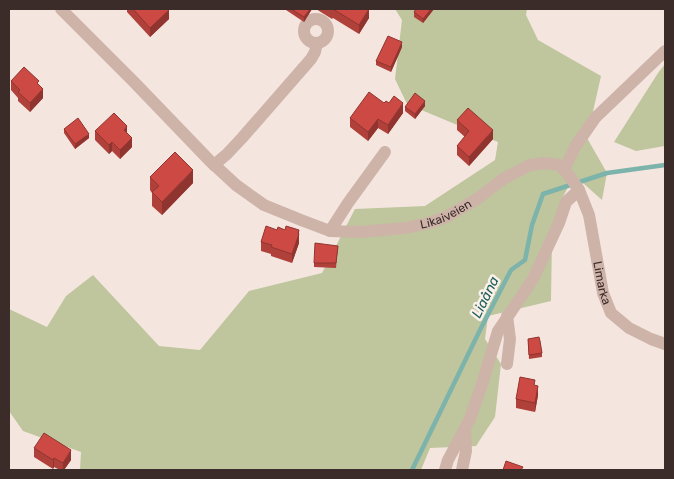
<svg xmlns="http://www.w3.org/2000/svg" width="674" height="479" viewBox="0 0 674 479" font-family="Rubik,sans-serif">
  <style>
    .green { fill: #bfc59d }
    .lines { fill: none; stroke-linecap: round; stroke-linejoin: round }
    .stream { stroke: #7cb3ab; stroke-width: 4.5 }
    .minor { stroke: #ceb3a9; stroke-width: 12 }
    .wall { fill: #b0403a }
    .shaded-wall { fill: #903430 }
    .building { fill: #cd4a44; stroke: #903430 }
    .labels { text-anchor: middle; stroke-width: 5; stroke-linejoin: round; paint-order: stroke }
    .street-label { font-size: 12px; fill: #3b2b29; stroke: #fbf1ec }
    .water-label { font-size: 14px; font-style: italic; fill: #1c5f56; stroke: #fbf1ec }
  </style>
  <rect width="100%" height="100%" fill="#f4e6df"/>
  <g class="green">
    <polygon points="395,9 527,9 526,15 538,40 601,76 587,138 607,173 602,200 574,175 560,203 552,236 551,301 488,316 485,339 501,364 495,417 476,446 430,448 421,470 80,470 81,452 23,431 9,411 9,309 47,327 66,296 93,275 159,346 200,350 249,291 322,273 355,209 425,206 495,160 498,142 407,104 395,79 402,20"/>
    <polygon points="665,64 665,146 636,151 614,142 658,73"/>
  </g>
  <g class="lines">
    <polyline class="stream" points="412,470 479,332 511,270 525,260 532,225 543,194 607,173 665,165"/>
    <g class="minor">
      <path id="s1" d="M61 9 134 82 210 161 236 185 264 205 301 220 330 231 360 232 405 228 429 223 446 217 477 199 503 179 530 165 545 163 559 165 568 174 579 190 566 202 559 223 533 279 498 331 483 381 470 419 448 460 445 470"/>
      <circle cx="316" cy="31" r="12"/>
      <polyline points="214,165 227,154 242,138 311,59 315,52 317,43"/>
      <polyline points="564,170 575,147 595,118 665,51"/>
      <path id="s2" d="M579 190 589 215 603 293 611 313 629 328 651 339 665 344"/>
      <polyline points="330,231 348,203 385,152"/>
      <polyline points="507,316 510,339 507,364"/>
      <polyline points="462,470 466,451 465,429"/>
    </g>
  </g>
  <g class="wall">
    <polygon points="127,9 168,9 169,19 150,37 127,12"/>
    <polygon points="286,9 312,9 304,22 286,10"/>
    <polygon points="316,9 369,9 369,18 359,34 333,18 332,19"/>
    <polygon points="416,9 434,9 423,23 414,17 414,12"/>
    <polygon points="402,47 391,72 376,65 376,61"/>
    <polygon points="11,81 39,85 43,98 30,112 18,101 18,98 11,90"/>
    <polygon points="384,103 403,113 388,134 378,128 368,141 350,127 350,118"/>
    <polygon points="425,106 415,119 405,111 405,107"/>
    <polygon points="457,120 493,139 469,166 457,155 457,146 465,137 457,130"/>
    <polygon points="64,129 89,138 75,149 64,133"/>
    <polygon points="95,131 127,133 132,147 120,159 112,151 109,154 95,140"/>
    <polygon points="150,177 193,183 162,215 152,206 152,193 150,190"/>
    <polygon points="285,230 299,230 299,243 292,263 271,256 271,254 261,251 261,242"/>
    <polygon points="338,246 336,268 314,267 314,263"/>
    <polygon points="528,339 542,353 542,357 529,359"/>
    <polygon points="535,385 538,395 535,412 516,408 516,399"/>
    <polygon points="34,448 71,460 64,470 60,470 54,467 53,469 34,457"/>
  </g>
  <g class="shaded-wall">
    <polygon points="310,9 312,9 304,22 304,17"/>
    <polygon points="369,9 369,18 359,34 359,25"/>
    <polygon points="431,9 434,9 423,23 423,19"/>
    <polygon points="169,10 169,19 150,37 150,28"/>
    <polygon points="402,42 402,47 391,72 391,67"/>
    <polygon points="43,89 43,98 30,112 30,103"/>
    <polygon points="425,101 425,106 415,119 415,114"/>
    <polygon points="403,103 403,113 388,134 388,125"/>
    <polygon points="378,119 378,128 368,141 368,132"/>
    <polygon points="127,126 127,135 124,130"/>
    <polygon points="493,130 493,139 469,166 469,157"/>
    <polygon points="89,134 89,138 75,149 75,144"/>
    <polygon points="132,138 132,147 120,159 120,150"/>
    <polygon points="112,142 112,151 109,154 109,145"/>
    <polygon points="193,170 193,183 162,215 162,202"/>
    <polygon points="299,230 299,243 292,263 292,254"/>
    <polygon points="538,386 538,395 535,412 535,403"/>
    <polygon points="71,450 71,460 64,470 63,470 63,463"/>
    <polygon points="54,458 54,467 53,469 53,460"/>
  </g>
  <g class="building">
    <polygon points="133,9 168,9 169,10 150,28"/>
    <polygon points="291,9 310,9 304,17"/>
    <polygon points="333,9 369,9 359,25"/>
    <polygon points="416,9 431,9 423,19 414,12"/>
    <polygon points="388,36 402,42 391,67 376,61"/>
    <polygon points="24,67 39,81 37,83 43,89 30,103 18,92 20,90 11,81"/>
    <polygon points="369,92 384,103 386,101 389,103 394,96 403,103 388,125 378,119 368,132 350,118"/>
    <polygon points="415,93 425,101 415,114 405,107"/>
    <polygon points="468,108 493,130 469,157 457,146 469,131 457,120"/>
    <polygon points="114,113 127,126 124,130 132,138 120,150 112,142 109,145 95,131"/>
    <polygon points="78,118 89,134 75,144 64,129"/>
    <polygon points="175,152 193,170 162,202 152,192 159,186 150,177"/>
    <polygon points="266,226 277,230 278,227 285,230 286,226 299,230 298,234 299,234 292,254 271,247 272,245 261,242"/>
    <polygon points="315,243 338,246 336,263 314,263"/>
    <polygon points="539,337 540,341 542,353 529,355 528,339"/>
    <polygon points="520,377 535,380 534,385 538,386 535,403 516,399"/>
    <polygon points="44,433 71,450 63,463 54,458 53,460 34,448"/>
    <polygon points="506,461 523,467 521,470 503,470"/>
  </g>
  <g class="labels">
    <g class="street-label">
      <text dy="4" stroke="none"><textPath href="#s1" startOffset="472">Likaiveien</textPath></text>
      <text dy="4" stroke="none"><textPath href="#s2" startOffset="96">Limarka</textPath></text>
    </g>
    <g class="water-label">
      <text transform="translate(485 297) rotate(-64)" y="5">Liaåna</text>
    </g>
  </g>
  <rect width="674" height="479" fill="none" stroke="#3b2b29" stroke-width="20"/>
</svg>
